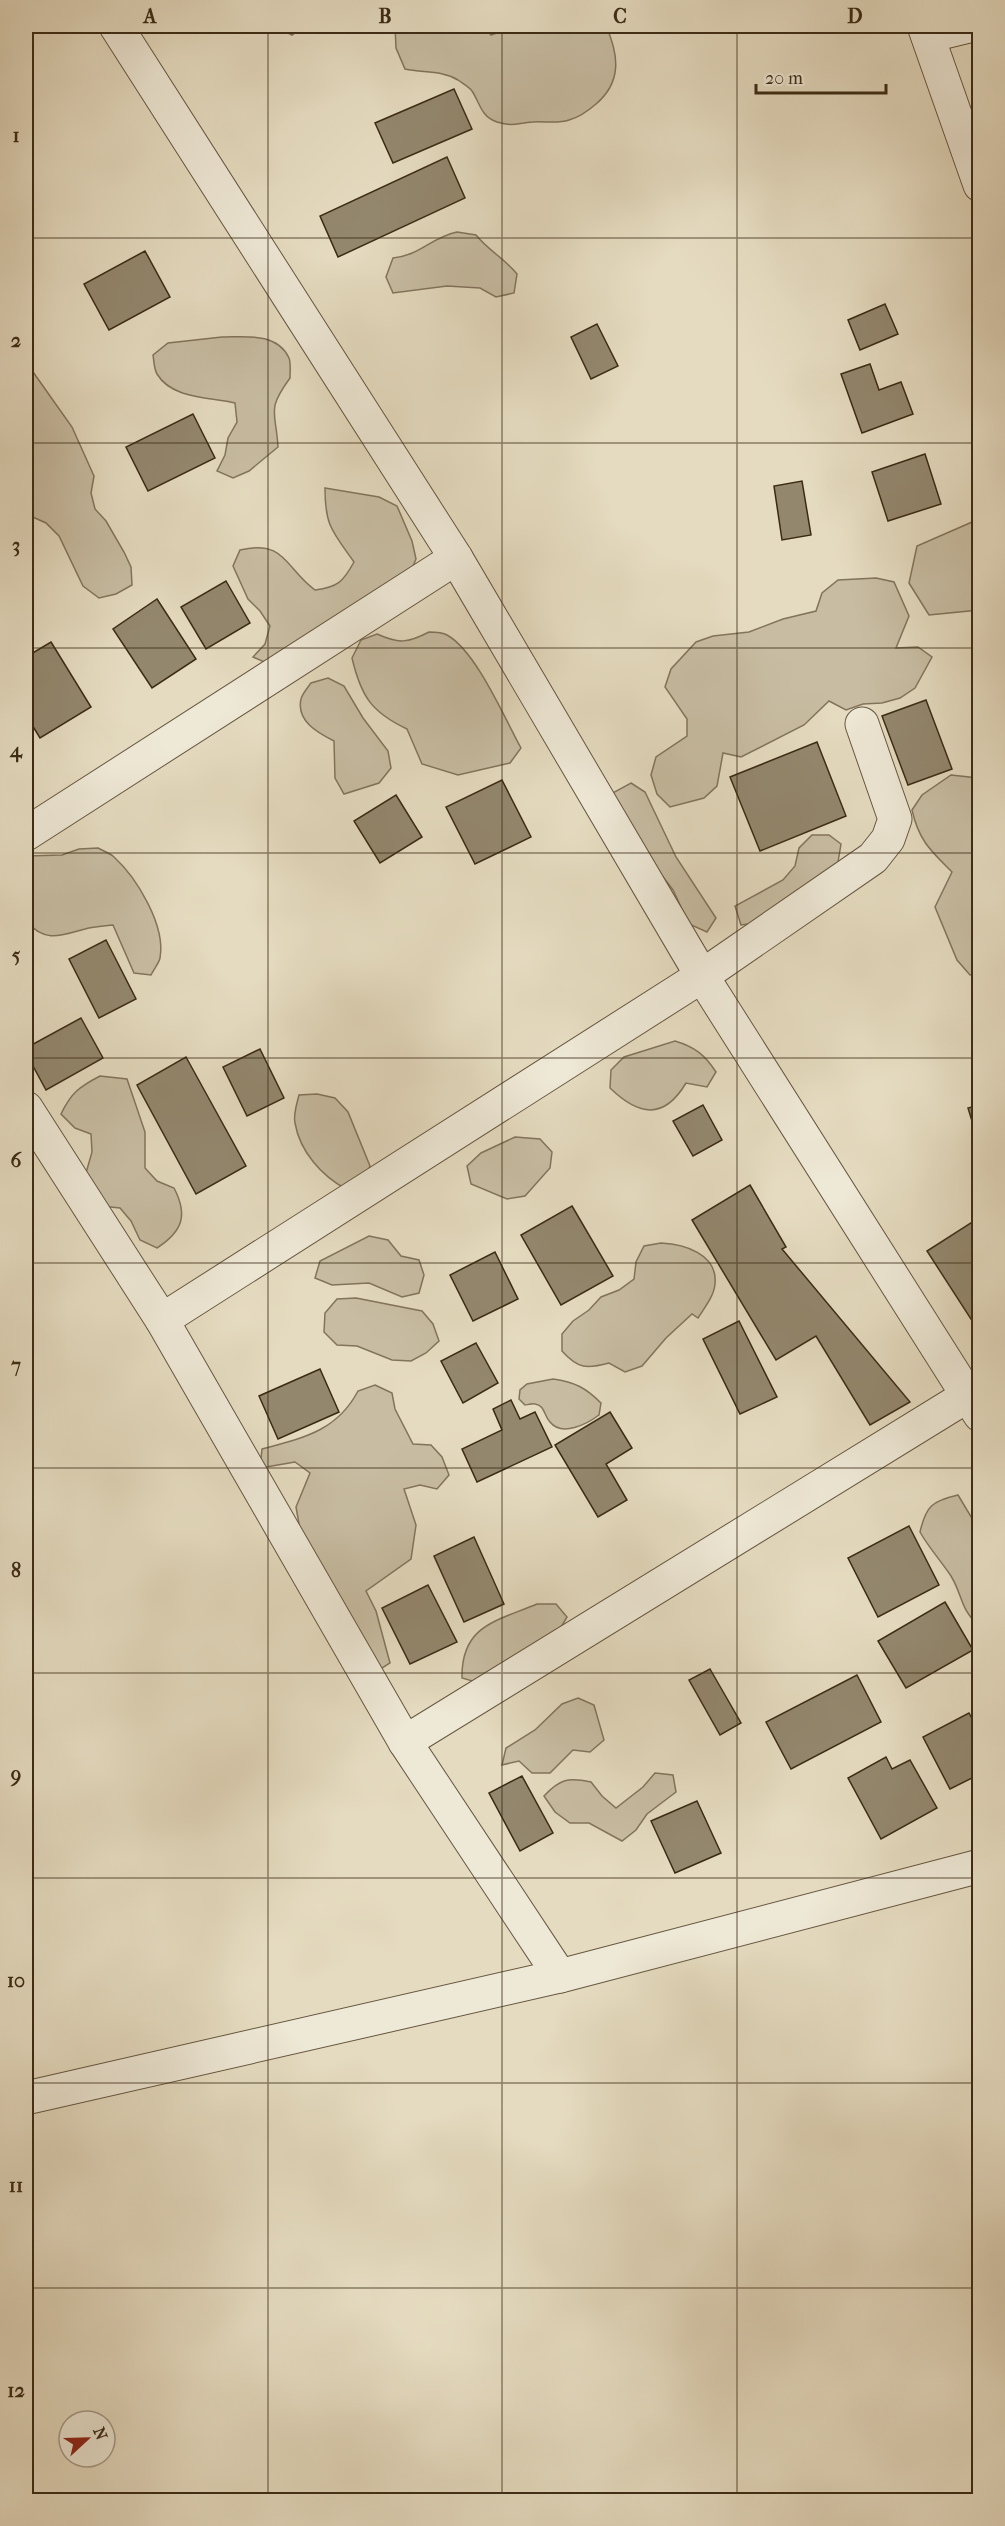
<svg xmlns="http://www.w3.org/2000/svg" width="1005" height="2526" viewBox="0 0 1005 2526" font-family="'IM FELL French Canon',serif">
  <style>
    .green { fill: #c8bda3; stroke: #82745c; stroke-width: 1.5 }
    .building { fill: #93876e; stroke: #3b2b15; stroke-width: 1.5 }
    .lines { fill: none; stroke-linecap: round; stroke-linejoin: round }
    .minor-casing { stroke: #665740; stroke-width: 35 }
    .minor { stroke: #eee8d6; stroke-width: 33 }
    .grid { fill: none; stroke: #3b2b15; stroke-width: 1.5; stroke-opacity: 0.55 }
    .neatline { fill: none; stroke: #3b2b15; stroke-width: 2 }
    .grid-label { font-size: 20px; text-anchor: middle; font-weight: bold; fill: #3b2b15 }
  </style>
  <rect width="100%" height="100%" fill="#e5dbc0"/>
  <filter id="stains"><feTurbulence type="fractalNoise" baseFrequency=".00333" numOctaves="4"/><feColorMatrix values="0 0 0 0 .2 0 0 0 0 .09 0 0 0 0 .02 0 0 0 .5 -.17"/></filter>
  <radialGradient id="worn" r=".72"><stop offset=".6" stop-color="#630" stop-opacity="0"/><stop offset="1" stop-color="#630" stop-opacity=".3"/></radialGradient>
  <g class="green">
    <polygon points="275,26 304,26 292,35"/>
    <path d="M395 26H484L491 35 508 29 509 26H606C619 55 622 82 596 104 588 111 580 117 569 120 558 124 544 121 533 122 517 123 513 127 497 122 481 117 480 103 472 91 469 87 462 83 458 80 442 70 423 73 405 69L396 48Z"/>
    <path d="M457 232 476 235C489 251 504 258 517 274L514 293 496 297 480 288 447 286 393 293 386 277 393 258C421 255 430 238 457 232Z"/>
    <path d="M222 337C245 337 277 332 289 358 291 363 290 372 290 378 266 411 276 411 278 447L249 471 233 478 217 471 225 455 228 438 237 422 235 403C209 397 172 399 157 374 154 369 154 361 153 355L168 343Z"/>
    <polygon points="26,362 72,427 94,476 91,493 95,509 106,521 124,552 131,567 132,585 116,594 99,598 83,586 59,536 46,523 26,514"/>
    <path d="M325 488 379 497 397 506 412 541 416 559 409 576 271 665 253 657 265 644 270 626 260 611 248 599 233 566 240 550C285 539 285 568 315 590 338 587 343 582 354 562 332 531 325 526 325 488Z"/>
    <polygon points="979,519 979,610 929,615 909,583 917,546"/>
    <polygon points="876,578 894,582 909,616 896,648 918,647 932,657 915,688 900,698 882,703 863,704 846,710 829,701 804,725 741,757 723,753 717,786 704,798 670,807 657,794 651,775 656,757 687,736 687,719 665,687 671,669 696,642 713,636 749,632 783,619 816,611 822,593 838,580"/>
    <path d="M429 632C435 632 442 632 447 635 476 651 504 717 521 748L510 763 458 775 422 764 407 729C371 712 361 696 352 658L361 640 377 634C399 644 408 643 429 632Z"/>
    <path d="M328 678 344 686 363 718 388 751 391 768 379 783 344 794 335 778 334 741C318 733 296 721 301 699 302 694 308 687 311 683Z"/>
    <path d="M951 775 978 778 979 782V973L970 975 957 960 935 907 952 872C931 851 919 841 912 810L922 795Z"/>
    <polygon points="631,783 645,792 676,857 716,918 707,932 689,924 673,890 614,813 607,796"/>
    <polygon points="812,835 829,835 841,844 838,862 808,905 776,920 741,925 735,906 783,880 795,866 799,848"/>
    <path d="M98 848C103 851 110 853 114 857 137 878 166 926 160 958 159 963 154 969 151 975L134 973 113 925C104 926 94 926 85 929 60 936 45 943 26 921V856L62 855 79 849Z"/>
    <path d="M675 1041C695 1047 705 1055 716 1072L707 1087 686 1083C664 1120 639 1116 610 1088L611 1070 624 1057Z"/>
    <path d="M100 1076 127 1079 145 1132V1168L157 1181 174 1188C188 1215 183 1231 157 1248L140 1240 131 1221 120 1208 101 1206 86 1173 92 1152 91 1134 75 1128 61 1114C71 1093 79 1087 100 1076Z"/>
    <path d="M317 1094 335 1098 348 1112 370 1166 362 1184 346 1189C322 1176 300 1152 295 1123 293 1115 297 1103 299 1095Z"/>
    <polygon points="515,1137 540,1139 552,1152 550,1168 525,1196 507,1199 471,1184 467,1166 481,1153"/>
    <polygon points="369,1236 388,1240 401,1256 419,1260 424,1275 419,1293 402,1297 369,1283 332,1285 315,1278 320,1261"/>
    <path d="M661 1243C684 1244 718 1254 715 1284 714 1296 705 1307 698 1318L692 1314 666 1338 642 1366 625 1372 609 1363C587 1369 578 1369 562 1351V1334L573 1321 589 1310 601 1297 619 1290 634 1279 636 1262 644 1246Z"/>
    <polygon points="356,1298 422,1311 433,1324 439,1341 426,1353 411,1361 392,1360 357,1346 337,1345 324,1332 325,1313 337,1299"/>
    <path d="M553 1379C575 1382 586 1388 601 1403L599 1415C587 1424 562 1437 550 1422 544 1416 545 1405 535 1404 534 1403 526 1405 525 1405L519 1399 520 1390 527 1384Z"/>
    <path d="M375 1385 392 1393 395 1409 413 1444 431 1445 442 1457 449 1475 437 1489 420 1485 404 1489 416 1525 411 1559 366 1591 376 1611 390 1663 376 1672 301 1535 296 1507 310 1473 295 1462 260 1468 262 1449C303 1438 337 1431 358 1391Z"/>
    <path d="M958 1495 979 1530V1626C960 1609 963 1596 951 1576 941 1561 929 1548 920 1532 926 1506 932 1501 958 1495Z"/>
    <path d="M537 1604H556L567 1617 557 1634 479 1683 462 1678C461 1625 497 1621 537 1604Z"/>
    <polygon points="578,1698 594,1705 604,1740 590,1752 573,1750 550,1773 532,1773 519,1761 502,1765 506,1748 535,1730 562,1704"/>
    <path d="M655 1773 673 1775 676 1792 647 1814 636 1830 622 1841 589 1823H570L555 1812 544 1796C560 1779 568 1777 591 1782L602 1796 616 1808 643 1787Z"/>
  </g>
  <g class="building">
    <polygon points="454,89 472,129 393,163 375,123"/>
    <polygon points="447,157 465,198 338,257 320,216"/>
    <polygon points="145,251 170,297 109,330 84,284"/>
    <polygon points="885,304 898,334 860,350 848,320"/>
    <polygon points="597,324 618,366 591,379 571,337"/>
    <polygon points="870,364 879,390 901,382 913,414 862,433 841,374"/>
    <polygon points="193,414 215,458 148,491 126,447"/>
    <polygon points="925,454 941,504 888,521 872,472"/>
    <polygon points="802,481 811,535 782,540 774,486"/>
    <polygon points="226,581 250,623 206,649 181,607"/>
    <polygon points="157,599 196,659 152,688 113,629"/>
    <polygon points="51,642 91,707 40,738 26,715 26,657"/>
    <polygon points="926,700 952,769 908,785 882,716"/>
    <polygon points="817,742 846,816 760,851 730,777"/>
    <polygon points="502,780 531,837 475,864 446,807"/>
    <polygon points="396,795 422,837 380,863 354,821"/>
    <polygon points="106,940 136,999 99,1018 69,959"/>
    <polygon points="81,1018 103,1058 46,1090 26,1053 26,1048"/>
    <polygon points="260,1049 284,1098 247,1116 223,1067"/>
    <polygon points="186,1057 246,1166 196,1194 137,1085"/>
    <polygon points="703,1105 722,1140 693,1156 673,1121"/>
    <polygon points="980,1105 980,1147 968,1108"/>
    <polygon points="750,1185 786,1247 782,1249 910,1402 870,1425 816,1336 776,1360 692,1220"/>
    <polygon points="572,1206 613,1276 561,1305 521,1235"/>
    <polygon points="980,1217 980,1333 927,1251"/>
    <polygon points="495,1252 518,1299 473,1321 450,1275"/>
    <polygon points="739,1321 777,1397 740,1414 703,1339"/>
    <polygon points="476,1343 498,1383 463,1403 441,1361"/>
    <polygon points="320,1369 339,1412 278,1439 259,1396"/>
    <polygon points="511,1400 520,1419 535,1412 552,1447 477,1482 462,1449 502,1430 493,1409"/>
    <polygon points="610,1412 632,1448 606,1464 627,1500 598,1517 555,1445"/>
    <polygon points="909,1526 939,1585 878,1617 848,1558"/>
    <polygon points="474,1537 504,1604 464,1622 434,1556"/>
    <polygon points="428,1585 457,1642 410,1664 382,1608"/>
    <polygon points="945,1602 973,1650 906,1688 878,1641"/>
    <polygon points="710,1669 741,1723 720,1735 689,1680"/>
    <polygon points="857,1675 881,1722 791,1769 766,1722"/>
    <polygon points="969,1713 980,1733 980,1774 950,1789 923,1737"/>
    <polygon points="886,1757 892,1769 910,1760 937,1808 881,1839 848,1778"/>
    <polygon points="522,1776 553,1833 520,1851 489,1793"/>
    <polygon points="697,1801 721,1853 675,1873 651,1821"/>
  </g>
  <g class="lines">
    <defs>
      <g id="minor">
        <polyline points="116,26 456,558 702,976 980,1415"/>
        <polyline points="924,26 980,185"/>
        <polyline points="928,36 969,26"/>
        <polyline points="26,834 456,558"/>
        <polyline points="26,1108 162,1320 405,1742 560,1976"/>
        <polyline points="162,1320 702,976 873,858 888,839 895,819 862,724"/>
        <polyline points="405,1742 967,1396"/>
        <polyline points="26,2098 560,1976 980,1866"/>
      </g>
    </defs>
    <use href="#minor" class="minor-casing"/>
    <use href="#minor" class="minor"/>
  </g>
  <path class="grid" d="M268 26V2500M502 26V2500M737 26V2500M26 238H980M26 443H980M26 648H980M26 853H980M26 1058H980M26 1263H980M26 1468H980M26 1673H980M26 1878H980M26 2083H980M26 2288H980"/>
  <rect width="1005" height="2526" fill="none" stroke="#e5dbc0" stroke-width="66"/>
  <g transform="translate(87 2439) rotate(68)"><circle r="28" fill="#eee8d6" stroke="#a69c89" stroke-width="1.5"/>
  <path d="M0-4.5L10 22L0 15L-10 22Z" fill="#8f2418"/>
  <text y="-9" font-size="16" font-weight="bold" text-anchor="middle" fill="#3b2b15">N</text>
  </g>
  <path d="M756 84v9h130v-9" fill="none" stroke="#3b2b15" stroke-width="3"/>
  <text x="765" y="84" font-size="18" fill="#3b2b15" stroke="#eee8d6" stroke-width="4.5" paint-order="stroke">20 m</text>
  <rect x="33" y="33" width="939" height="2460" class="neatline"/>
  <g class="grid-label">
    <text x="150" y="23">A</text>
    <text x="385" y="23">B</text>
    <text x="620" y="23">C</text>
    <text x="855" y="23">D</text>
    <text x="16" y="142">1</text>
    <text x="16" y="347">2</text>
    <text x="16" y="552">3</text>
    <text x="16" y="757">4</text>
    <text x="16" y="962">5</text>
    <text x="16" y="1167">6</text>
    <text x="16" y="1372">7</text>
    <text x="16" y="1577">8</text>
    <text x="16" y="1782">9</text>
    <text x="16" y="1987">10</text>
    <text x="16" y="2192">11</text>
    <text x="16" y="2397">12</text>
  </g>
  <rect width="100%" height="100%" filter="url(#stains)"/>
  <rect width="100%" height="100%" fill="url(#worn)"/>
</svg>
